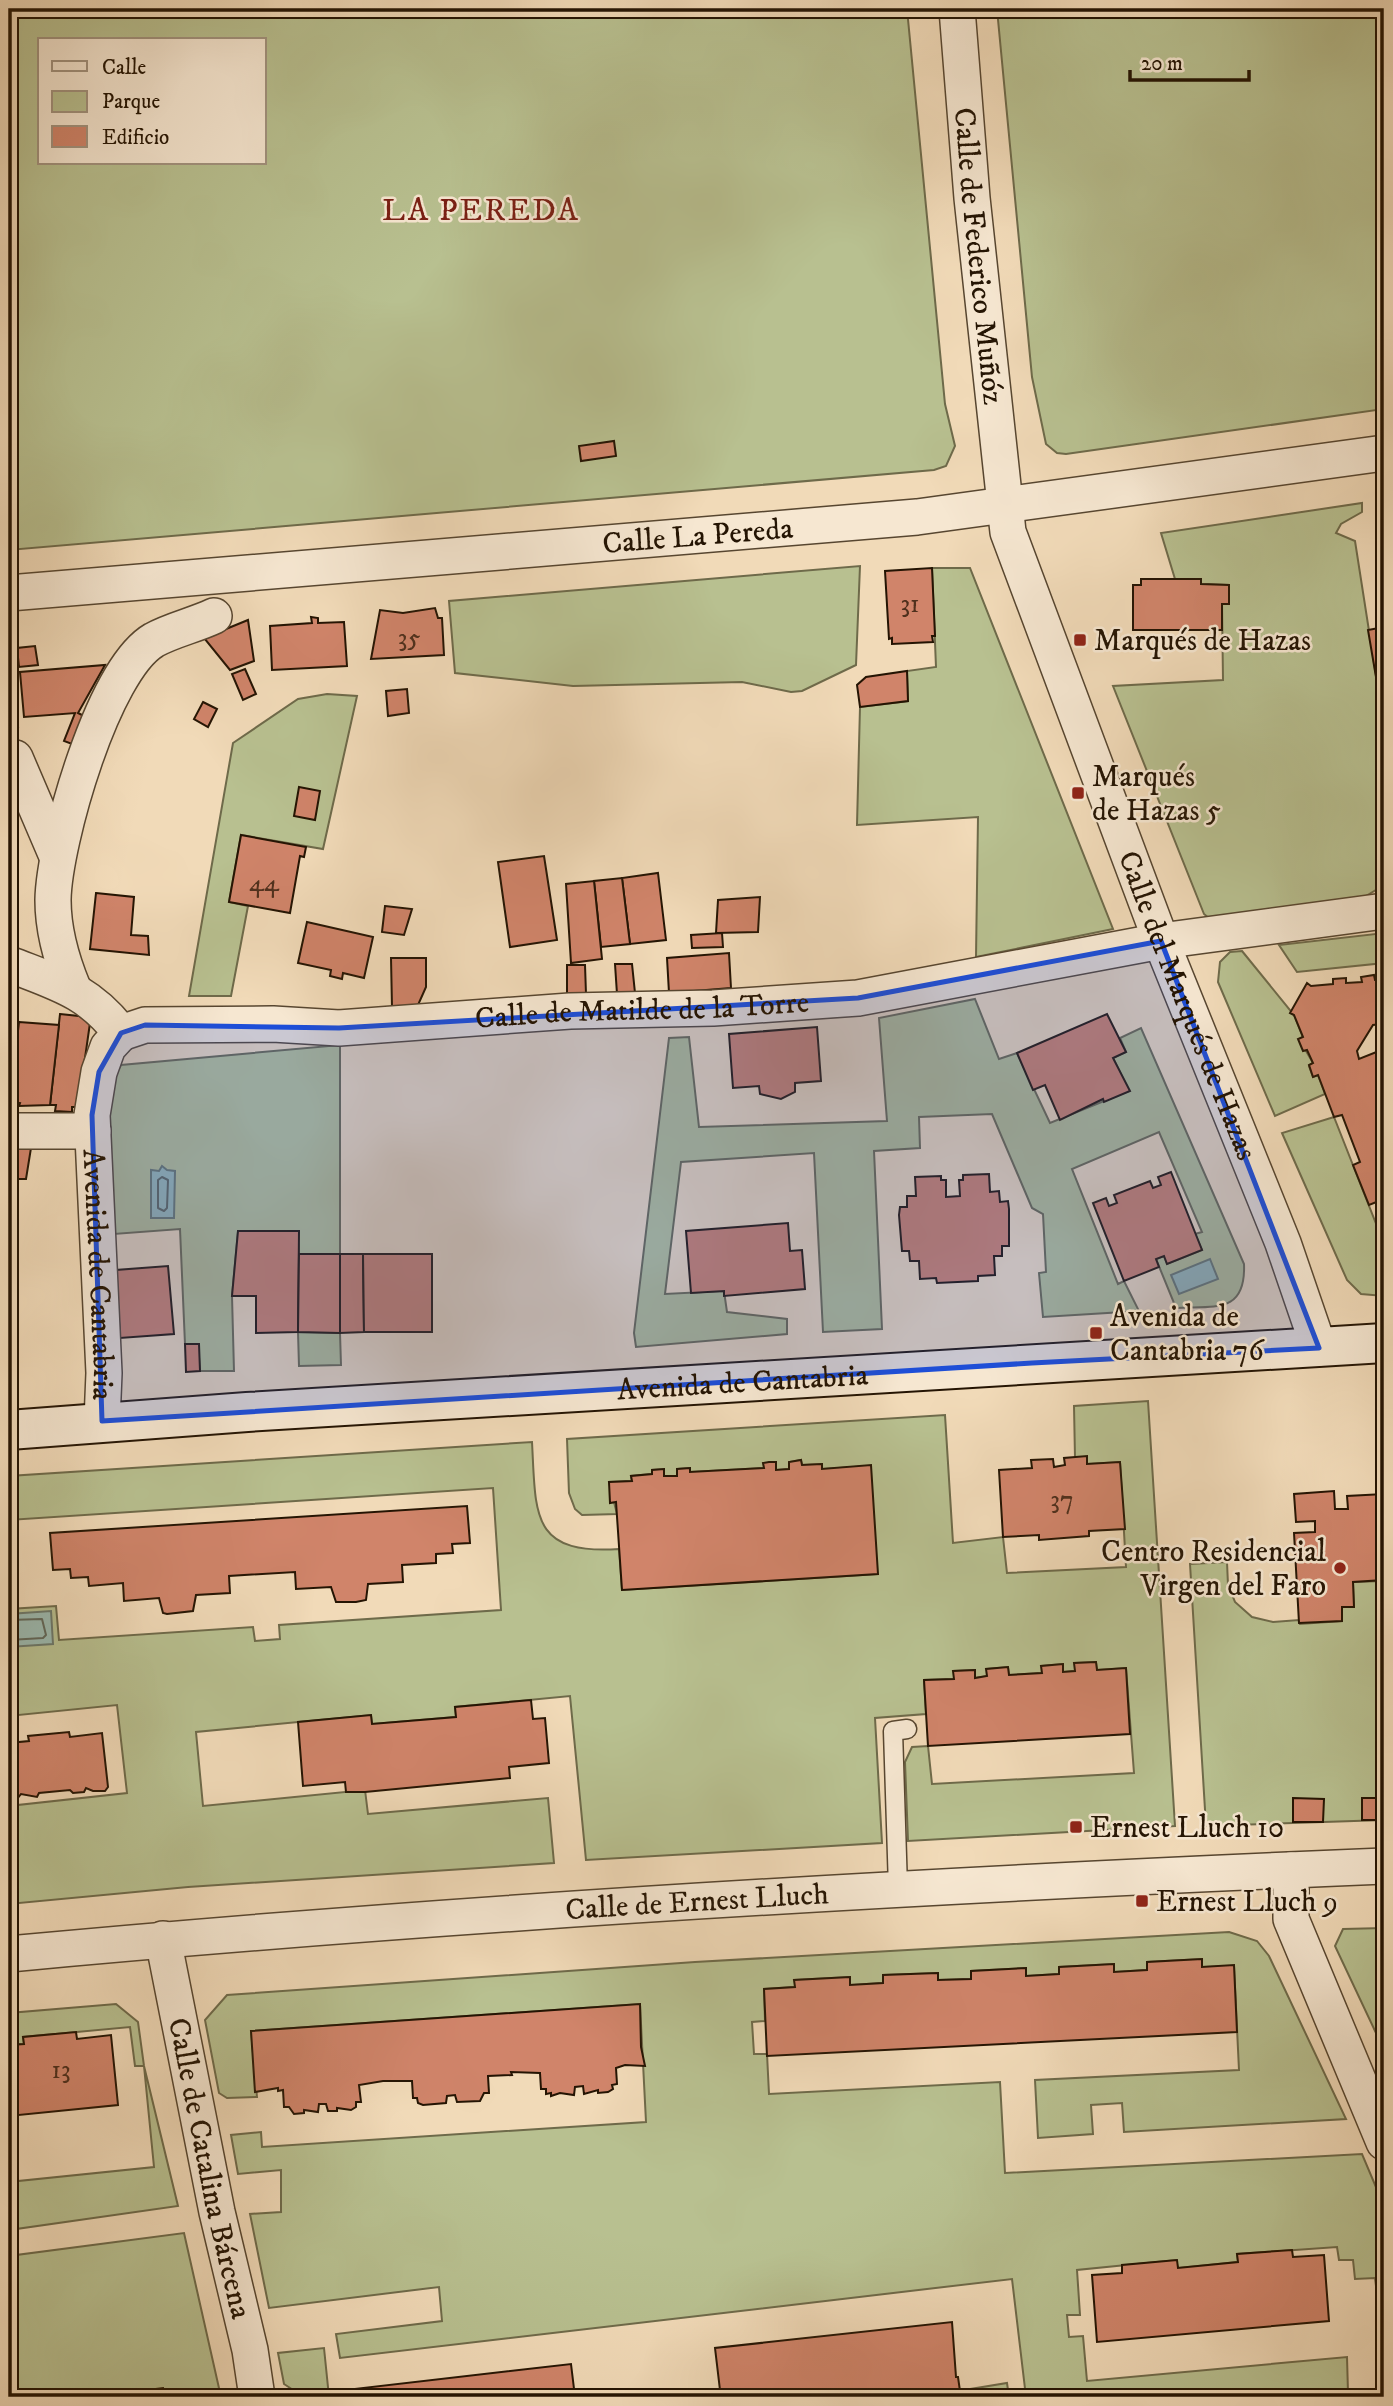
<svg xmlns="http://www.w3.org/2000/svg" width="1393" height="2406" viewBox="0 0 1393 2406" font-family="'IM FELL DW Pica',serif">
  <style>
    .green { fill: #b8c090; stroke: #6e6a4a; stroke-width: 2; fill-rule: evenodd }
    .water { fill: #9bbab1; stroke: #6b786b; stroke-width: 2 }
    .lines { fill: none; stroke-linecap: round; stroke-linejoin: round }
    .shore { stroke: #60675a; stroke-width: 2 }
    .building { fill: #d0846a; stroke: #241403; stroke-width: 2; fill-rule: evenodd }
    .lane-casing { stroke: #574630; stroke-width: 21 }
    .street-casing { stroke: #574630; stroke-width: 38 }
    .secondary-casing { stroke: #241403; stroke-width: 42 }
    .lane { stroke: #f6e7d1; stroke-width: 18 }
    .street { stroke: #f6e7d1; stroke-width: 35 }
    .secondary { stroke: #f6e7d1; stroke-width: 38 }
    .marked { fill: #1d4ed8; fill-opacity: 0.2; stroke: #1d4ed8; stroke-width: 5; stroke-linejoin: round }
    .poi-dot { fill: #8f2418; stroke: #f6e7d1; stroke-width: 2.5 }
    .labels { text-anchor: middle; stroke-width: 5; stroke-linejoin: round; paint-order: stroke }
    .number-label { font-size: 26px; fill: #4f301d }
    .street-label { font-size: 30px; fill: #241403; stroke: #f6e7d1 }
    .poi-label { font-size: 30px; fill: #241403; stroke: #f6e7d1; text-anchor: start }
    .neighbourhood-label { font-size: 32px; letter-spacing: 2px; fill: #7a1f14; stroke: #f6e7d1 }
  </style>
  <rect width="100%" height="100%" fill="#f1dab8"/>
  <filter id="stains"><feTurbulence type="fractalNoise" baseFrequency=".00286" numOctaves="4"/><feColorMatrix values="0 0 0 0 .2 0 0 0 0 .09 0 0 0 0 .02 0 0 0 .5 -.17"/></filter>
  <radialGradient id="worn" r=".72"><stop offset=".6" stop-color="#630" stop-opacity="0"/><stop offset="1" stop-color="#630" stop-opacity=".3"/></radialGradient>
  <g class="green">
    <path d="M9 9H907L945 404 955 446 946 466 934 470 9 550ZM40 40H264V163H40Z"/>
    <polygon points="997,9 1384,9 1384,409 1066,454 1057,453 1046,444 1032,377"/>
    <polygon points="1362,503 1362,512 1341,524 1336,533 1355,541 1384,727 1384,885 1361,899 1210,919 1204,914 1113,686 1223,680 1222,604 1229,604 1229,585 1201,584 1201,579 1175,579 1161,533"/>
    <polygon points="860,566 856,665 802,691 791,692 742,682 573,686 455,673 449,601"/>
    <polygon points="932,568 970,568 1113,929 976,957 978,817 857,825 860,707 908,701 907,671 936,667"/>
    <polygon points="327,694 357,696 323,849 241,835 229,902 248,906 231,996 189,996 233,743 298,699"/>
    <polygon points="1384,933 1384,963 1297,972 1279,945"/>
    <polygon points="1242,951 1294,1015 1303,1037 1299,1039 1313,1063 1309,1066 1313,1077 1318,1075 1325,1094 1275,1116 1218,982 1220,962 1230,952"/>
    <path d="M975 999 999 1059 1017 1053 1050 1123 1129 1091 1113 1058 1126 1052 1120 1038 1141 1028 1244 1264C1246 1314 1215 1306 1176 1308L1156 1259 1164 1256 1167 1264 1202 1250 1195 1234 1202 1232 1159 1132 1072 1169 1118 1284 1124 1281 1139 1311 1043 1317 1039 1273 1046 1272 1043 1214 1032 1208 992 1114 919 1117 920 1148 874 1151 882 1329 823 1332 814 1153 681 1162 665 1294 724 1291 727 1312 787 1319V1334L636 1347 634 1333 669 1038 689 1037 699 1127 887 1121 879 1018Z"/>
    <polygon points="340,1045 340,1254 299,1254 298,1231 238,1231 232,1296 234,1371 200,1371 198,1344 185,1344 180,1229 114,1234 107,1089 121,1065"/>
    <polygon points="1334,1117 1384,1244 1384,1296 1361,1294 1347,1280 1282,1133"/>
    <polygon points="298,1332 340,1333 341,1365 299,1366"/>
    <path d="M1148 1401 1175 1826 908 1841 905 1762 912 1747 928 1746 932 1784 1134 1773 1126 1668 1097 1670 1096 1662 1075 1663V1671L1063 1672 1062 1664 1042 1666V1673L1009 1675 1008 1667 987 1669V1676L975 1678 974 1670 954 1671V1679L924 1680 926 1714 875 1718 882 1843 586 1860 570 1696 455 1707 456 1717 372 1724 371 1715 196 1732 203 1806 365 1790 368 1814 548 1798 554 1863 188 1887 9 1904V1806L127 1793 117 1705 9 1716V1609L56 1606 59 1640 253 1627 255 1641 280 1639 279 1625 501 1610 493 1488 9 1520V1476L532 1442C536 1514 530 1555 619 1549L622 1590 877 1574 870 1466 822 1469V1464L802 1465 801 1460 789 1462V1469L776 1470V1463H764V1468L690 1472 689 1468 678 1469 677 1476H664V1469L652 1470V1474L631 1476 632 1481 609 1482 617 1514 582 1515 575 1509 569 1493 567 1439 945 1415 953 1543 1003 1537 1007 1573 1126 1567 1120 1462 1087 1464 1075 1458 1074 1406Z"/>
    <polygon points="1227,1562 1228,1585 1235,1602 1252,1617 1273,1622 1299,1620 1300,1624 1342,1621 1341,1607 1354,1606 1353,1582 1384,1581 1384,1820 1206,1826 1190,1564"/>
    <polygon points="1384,1928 1384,2050 1335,1946 1343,1929"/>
    <polygon points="1229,1932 1257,1941 1269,1956 1346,2119 1124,2132 1122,2103 1091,2105 1093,2134 1038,2138 1035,2080 1239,2070 1234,1966 1202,1967 1202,1959 1147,1962 1147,1970 1114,1972 1113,1964 1059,1967 1059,1974 1026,1976 1025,1968 971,1971 971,1979 938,1980 937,1973 883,1975 883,1983 850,1985 849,1977 795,1980 795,1987 764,1989 765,2021 752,2022 754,2054 767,2054 769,2094 1000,2082 1005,2173 1362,2154 1384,2206 1384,2351 1375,2278 1355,2279 1353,2260 1339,2260 1337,2247 1237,2254 1238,2262 1178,2268 1176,2260 1077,2270 1080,2315 1067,2315 1069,2337 1083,2336 1087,2381 1347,2357 1348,2392 1384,2389 1384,2397 1026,2397 1012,2279 340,2358 336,2334 442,2321 439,2287 269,2308 250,2214 281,2212 281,2170 238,2174 231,2135 261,2132 262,2147 646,2122 640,2004 251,2031 257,2097 227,2098 219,2093 205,2020 227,1995 695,1962"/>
    <polygon points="116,2004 138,2022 144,2066 178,2206 9,2230 9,2182 154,2167 144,2066 135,2066 130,2027 23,2037 24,2044 9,2045 9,2013"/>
    <polygon points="184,2233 221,2397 9,2397 9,2256"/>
    <polygon points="324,2348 329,2397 304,2397 284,2384 278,2353"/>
    <polygon points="1007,2383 1009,2397 938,2397 938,2391 946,2393"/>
  </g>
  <g class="water">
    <polygon points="162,1166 167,1170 175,1171 174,1218 151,1218 151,1170 159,1171"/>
    <polygon points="1210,1259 1218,1279 1179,1294 1171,1275"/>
    <polygon points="51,1611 53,1644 9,1647 9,1614"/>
  </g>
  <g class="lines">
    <g class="shore">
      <polygon points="162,1177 168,1180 167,1208 164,1211 158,1208 158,1180"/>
      <polyline points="9,1620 42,1619 46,1635 43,1638 9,1640"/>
    </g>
  </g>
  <g class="building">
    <polygon points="614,441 616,456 581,461 579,446"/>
    <polygon points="932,568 935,636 932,636 933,642 892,644 892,638 889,639 885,571"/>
    <polygon points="1141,579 1201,579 1201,584 1229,585 1229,604 1222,604 1222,630 1133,630 1133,585 1141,585"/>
    <polygon points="435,608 438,618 442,618 444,655 371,659 380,610 403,613"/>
    <polygon points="311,617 318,618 318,623 344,622 347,666 272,670 270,626 312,623"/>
    <polygon points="248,620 254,661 230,670 204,638"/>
    <polygon points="1384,627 1384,675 1376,677 1368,630"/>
    <polygon points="35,646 38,665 19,667 17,648"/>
    <polygon points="105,665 78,713 90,719 80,747 64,741 75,713 24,717 20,672"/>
    <polygon points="245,669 256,694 243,700 232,674"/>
    <polygon points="907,671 908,701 860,707 857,685 866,677"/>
    <polygon points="9,672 10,672 18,727 9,728"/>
    <polygon points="407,689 409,713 388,716 386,691"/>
    <polygon points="203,702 217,709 208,727 194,719"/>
    <polygon points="299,787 320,791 315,820 294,816"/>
    <polygon points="241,835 306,847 304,857 300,856 290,913 229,902"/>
    <polygon points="544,856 557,940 510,947 498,862"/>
    <polygon points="658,873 666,940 630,944 622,878"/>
    <polygon points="622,878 630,944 601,947 594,881"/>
    <polygon points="594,881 602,959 571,963 566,884"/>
    <polygon points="96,893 134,897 131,935 148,936 149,955 90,949"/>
    <polygon points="760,897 758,932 716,933 718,900"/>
    <polygon points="385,906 412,909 404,935 382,932"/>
    <polygon points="307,922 373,937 364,978 343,973 342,979 330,976 331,970 298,963"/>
    <polygon points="722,933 723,947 692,948 691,935"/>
    <polygon points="729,953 731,988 669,993 667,958"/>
    <polygon points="391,958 426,958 426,987 418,1005 392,1007"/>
    <polygon points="615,964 632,964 635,993 617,994"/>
    <polygon points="567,965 585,965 586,994 567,995"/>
    <path d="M1374 975 1375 980 1384 979V1199L1369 1205 1353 1165 1360 1162 1342 1115 1334 1117 1318 1075 1313 1077 1309 1065 1313 1063 1307 1050 1303 1051 1298 1039 1303 1037 1294 1015 1290 1013 1307 983 1311 986 1333 984V979L1346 978V983L1362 982 1361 977ZM1381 1024 1384 1049 1359 1059 1357 1051 1373 1025Z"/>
    <polygon points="60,1014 88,1017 90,1023 78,1107 72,1107 72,1112 55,1111 56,1105 50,1105"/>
    <polygon points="1107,1014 1126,1052 1113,1058 1130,1091 1104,1102 1103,1099 1060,1120 1045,1085 1033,1090 1017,1053"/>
    <polygon points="9,1021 19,1022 10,1102 9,1102"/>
    <polygon points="19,1022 59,1025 50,1105 19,1106 20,1103 10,1102"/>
    <polygon points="817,1027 821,1081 795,1083 795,1092 781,1099 760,1094 759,1086 733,1088 729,1034"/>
    <polygon points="10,1147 31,1148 26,1179 9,1179"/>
    <polygon points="1171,1172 1202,1250 1167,1264 1164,1256 1156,1259 1159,1267 1124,1281 1093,1203 1106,1198 1109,1206 1117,1203 1114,1195 1150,1181 1153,1188 1161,1185 1158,1177"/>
    <polygon points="989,1174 990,1192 999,1191 1000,1202 1008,1201 1009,1209 1009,1246 1002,1246 1002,1256 994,1256 995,1275 978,1276 978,1281 937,1283 936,1278 920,1279 919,1261 910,1261 909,1251 902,1251 899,1215 900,1207 907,1207 907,1196 916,1196 915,1177 941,1176 941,1180 946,1180 946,1197 960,1196 959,1180 963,1180 963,1175"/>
    <polygon points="788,1223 790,1251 802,1250 805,1289 724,1296 724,1291 691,1293 686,1231"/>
    <polygon points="238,1231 299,1231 298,1332 256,1333 256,1296 232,1296"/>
    <polygon points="299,1254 340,1254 340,1333 298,1332"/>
    <polygon points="340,1254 363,1254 364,1332 340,1333"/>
    <polygon points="363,1254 432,1254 432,1332 364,1332"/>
    <polygon points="168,1266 174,1334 120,1338 116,1270"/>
    <polygon points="185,1344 199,1344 200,1371 186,1372"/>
    <polygon points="1087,1456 1087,1464 1120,1462 1125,1529 1089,1531 1089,1536 1039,1540 1039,1535 1003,1537 999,1470 1032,1468 1031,1460 1053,1459 1054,1467 1065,1465 1064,1458"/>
    <polygon points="801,1460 802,1465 822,1464 822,1469 871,1465 878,1574 622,1590 616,1502 610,1503 609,1482 632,1481 631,1476 652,1474 652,1470 664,1469 664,1476 677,1476 677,1469 690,1468 690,1472 764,1468 763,1463 769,1462 776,1462 776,1470 789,1469 789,1462"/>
    <polygon points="1334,1491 1335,1509 1348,1509 1347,1496 1384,1494 1384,1580 1353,1582 1354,1607 1342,1607 1342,1621 1299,1623 1294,1533 1315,1532 1315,1521 1296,1522 1294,1494"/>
    <polygon points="467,1506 470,1543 452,1544 453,1553 436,1554 436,1563 402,1565 403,1582 368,1584 366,1600 356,1602 336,1602 331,1587 296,1589 295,1572 229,1576 230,1593 196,1595 193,1611 167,1614 163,1613 159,1598 124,1601 123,1583 89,1586 88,1577 71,1578 70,1569 53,1570 50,1533"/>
    <polygon points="1096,1662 1097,1670 1126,1668 1130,1734 928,1746 924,1680 954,1679 953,1671 975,1670 975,1678 987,1676 986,1669 1008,1667 1009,1675 1042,1673 1041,1666 1063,1664 1063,1672 1075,1671 1074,1663"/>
    <polygon points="531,1700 533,1719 545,1718 549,1763 509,1767 510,1778 365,1792 346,1792 345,1782 303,1786 298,1722 371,1715 372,1724 456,1717 455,1707"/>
    <polygon points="69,1732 70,1737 102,1733 108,1787 105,1791 93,1791 86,1788 84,1792 73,1793 70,1790 39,1793 37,1797 21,1794 17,1799 9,1800 9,1743 29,1741 28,1736"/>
    <polygon points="1293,1798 1324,1799 1323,1822 1293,1822"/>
    <rect x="1362" y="1798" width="22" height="22"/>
    <polygon points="1202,1959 1202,1967 1234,1965 1237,2032 767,2056 764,1989 795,1987 794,1980 850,1977 850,1985 883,1983 883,1975 938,1973 938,1980 971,1979 971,1971 1026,1968 1026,1976 1059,1974 1059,1967 1114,1964 1114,1972 1147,1970 1147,1962"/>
    <polygon points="640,2004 641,2047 645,2066 625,2065 616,2068 617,2084 612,2085 613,2089 608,2092 598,2093 598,2090 584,2094 583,2086 575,2087 574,2095 560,2093 551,2096 551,2093 546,2094 546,2089 541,2089 540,2073 511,2072 512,2075 488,2076 489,2093 484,2093 480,2101 457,2102 455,2095 447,2096 446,2103 423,2105 418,2103 417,2098 413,2098 412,2081 383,2081 359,2085 361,2102 356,2102 356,2107 351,2110 337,2108 337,2111 328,2111 326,2104 319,2104 318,2112 304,2110 304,2113 294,2114 289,2107 284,2107 283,2090 278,2091 278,2088 255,2092 251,2031"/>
    <polygon points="76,2032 77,2039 111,2035 118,2105 9,2116 9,2045 24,2044 23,2037"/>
    <polygon points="1292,2250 1293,2257 1324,2255 1329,2321 1097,2342 1092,2275 1122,2273 1122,2265 1177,2260 1178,2268 1238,2262 1237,2254"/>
    <polygon points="952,2322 956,2377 958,2377 960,2391 938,2391 938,2397 723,2397 720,2390 715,2348"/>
    <polygon points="571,2364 575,2397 329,2397 328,2392"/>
    <polygon points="163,2388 164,2397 131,2397 131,2392"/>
  </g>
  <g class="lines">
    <defs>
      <polyline id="lane" points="898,1888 893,1731 907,1729"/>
      <g id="street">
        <path id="s1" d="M957 9 972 198 1008 532 1161 941 1283 1243 1319 1348"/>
        <path id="s2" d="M9 593 917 517 1384 453"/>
        <polyline points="15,758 57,856"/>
        <path id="s3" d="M9 964C57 983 88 990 121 1033L108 1047 99 1072 92 1115 104 1373 102 1421"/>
        <path d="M73 988C61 959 53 931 53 900 54 842 103 670 154 640 172 630 195 625 214 616"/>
        <path id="s4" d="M121 1033 145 1025 273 1024 339 1028 570 1011 713 1008 858 998 1161 941 1384 911"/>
        <polyline points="9,1131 93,1131"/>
        <polyline points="1291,1870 1291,1919 1384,2142"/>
        <path id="s5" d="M163 1939 217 2212 250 2350 257 2397"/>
        <path id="s6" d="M9 1954C467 1911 925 1885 1384 1866"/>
      </g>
      <g id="secondary">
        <path id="s7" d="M9 1430 247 1412 1384 1343"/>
      </g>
    </defs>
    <use href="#lane" class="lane-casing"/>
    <use href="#street" class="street-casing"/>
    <use href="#secondary" class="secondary-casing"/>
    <use href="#lane" class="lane"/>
    <use href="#street" class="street"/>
    <use href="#secondary" class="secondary"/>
  </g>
  <path class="marked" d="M1161 941 1319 1348 1032 1363 102 1421 92 1115 99 1072 121 1033 145 1025 339 1028 858 998Z"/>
  <g class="poi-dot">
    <rect x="1073" y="633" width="14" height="14" rx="3.5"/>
    <rect x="1071" y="786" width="14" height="14" rx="3.5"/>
    <rect x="1089" y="1326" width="14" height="14" rx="3.5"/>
    <circle cx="1340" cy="1568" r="7"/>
    <rect x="1069" y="1820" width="14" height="14" rx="3.5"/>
    <rect x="1135" y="1894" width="14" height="14" rx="3.5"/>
  </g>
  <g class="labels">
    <g class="number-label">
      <text x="910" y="612">31</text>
      <text x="409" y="646">35</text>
      <text x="264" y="891">44</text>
      <text x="1062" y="1508">37</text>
      <text x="61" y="2078">13</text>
    </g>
    <g class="street-label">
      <text dy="10" stroke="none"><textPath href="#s1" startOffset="248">Calle de Federico Muñóz</textPath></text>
      <text dy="10" stroke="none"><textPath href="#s2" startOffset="691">Calle La Pereda</textPath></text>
      <text dy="10" stroke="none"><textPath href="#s1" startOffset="1032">Calle del Marqués de Hazas</textPath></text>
      <text dy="10" stroke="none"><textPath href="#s4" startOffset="523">Calle de Matilde de la Torre</textPath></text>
      <text dy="10" stroke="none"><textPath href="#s3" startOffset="383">Avenida de Cantabria</textPath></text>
      <text dy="10" stroke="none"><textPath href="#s7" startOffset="735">Avenida de Cantabria</textPath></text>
      <text dy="10" stroke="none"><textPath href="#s6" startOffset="690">Calle de Ernest Lluch</textPath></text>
      <text dy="10" stroke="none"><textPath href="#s5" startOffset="234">Calle de Catalina Bárcena</textPath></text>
    </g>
    <g class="poi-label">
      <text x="1094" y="650">Marqués de Hazas</text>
      <text x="1092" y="786">Marqués<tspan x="1092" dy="34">de Hazas 5</tspan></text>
      <text x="1110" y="1326">Avenida de<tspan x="1110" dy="34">Cantabria 76</tspan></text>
      <text x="1326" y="1561" text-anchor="end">Centro Residencial<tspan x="1326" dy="34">Virgen del Faro</tspan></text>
      <text x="1090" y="1837">Ernest Lluch 10</text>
      <text x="1156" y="1911">Ernest Lluch 9</text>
    </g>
    <g class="neighbourhood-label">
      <text x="481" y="220">LA PEREDA</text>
    </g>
  </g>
  <rect width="1393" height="2406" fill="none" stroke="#f1dab8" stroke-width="35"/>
  <rect x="10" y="10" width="1372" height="2385" fill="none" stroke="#241403" stroke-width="3.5"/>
  <rect x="18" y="18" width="1358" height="2371" fill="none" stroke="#241403" stroke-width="2"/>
  <rect x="38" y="38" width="228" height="126" fill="#f6e7d1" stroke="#a2937f" stroke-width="2"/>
  <rect x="52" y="61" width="35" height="10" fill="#f6e7d1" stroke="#a2937f" stroke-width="2"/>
  <text x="102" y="74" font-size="21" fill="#241403">Calle</text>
  <rect x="52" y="91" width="35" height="21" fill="#b8c090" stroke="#a2937f" stroke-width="2"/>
  <text x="102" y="108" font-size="21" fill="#241403">Parque</text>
  <rect x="52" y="126" width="35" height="21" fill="#d0846a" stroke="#a2937f" stroke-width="2"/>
  <text x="102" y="144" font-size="21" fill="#241403">Edificio</text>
  <path d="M1130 70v10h119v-10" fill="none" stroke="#241403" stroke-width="3.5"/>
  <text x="1141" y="70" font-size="21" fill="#241403" stroke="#f6e7d1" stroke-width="5" paint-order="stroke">20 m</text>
  <rect width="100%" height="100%" filter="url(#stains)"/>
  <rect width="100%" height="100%" fill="url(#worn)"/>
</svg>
